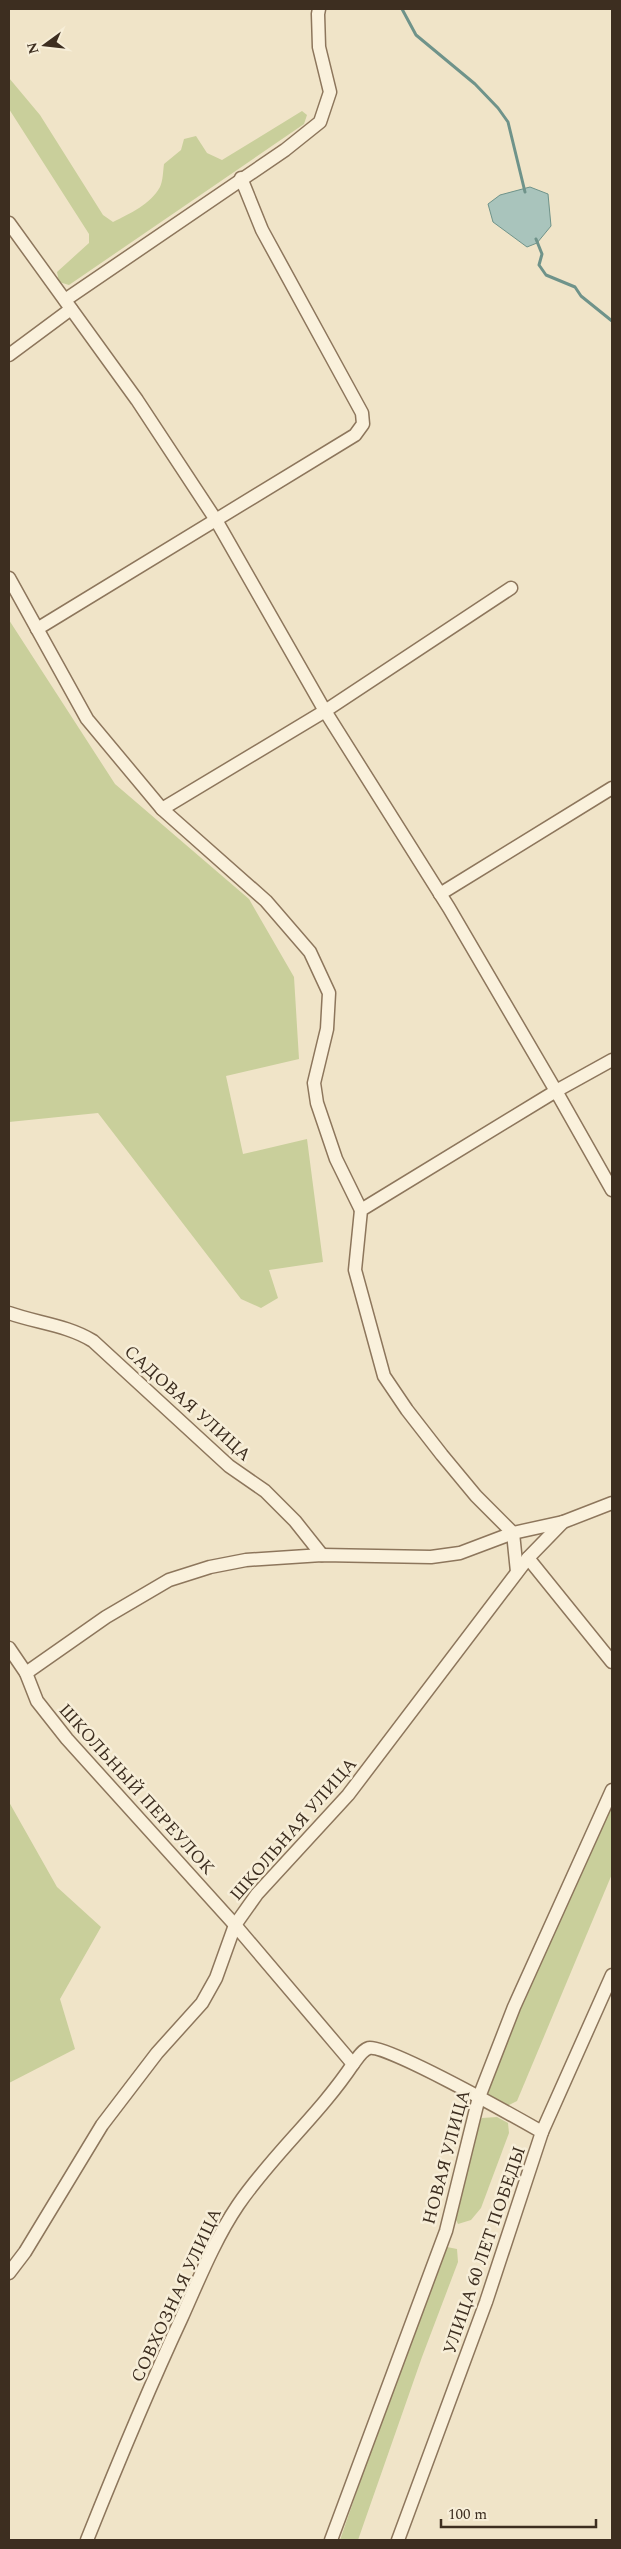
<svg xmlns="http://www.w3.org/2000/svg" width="621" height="2549" viewBox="0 0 621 2549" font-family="Spectral,serif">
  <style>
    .green { fill: #c9cf9b }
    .water { fill: #a9c4bc; stroke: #6f938a }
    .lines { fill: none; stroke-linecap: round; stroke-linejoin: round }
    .stream { stroke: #6f938a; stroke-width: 3 }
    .minor-casing { stroke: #8d765c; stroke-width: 15 }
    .minor { stroke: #faf1dc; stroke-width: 12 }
    .labels { text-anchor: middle; stroke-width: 5; stroke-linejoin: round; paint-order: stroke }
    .street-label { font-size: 18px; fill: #3d2e20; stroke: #f7eed8 }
  </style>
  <rect width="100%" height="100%" fill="#f0e4c8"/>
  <g class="green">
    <path d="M9 78 40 115 103 215 113 222C129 214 151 204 160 187 163 181 163 171 164 164L181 150 184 139 196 136 207 153 222 160 302 111 307 115 304 124 69 285 59 282 57 272 89 243V234L9 109Z"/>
    <polygon points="9,620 115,784 249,899 294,977 299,1059 226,1076 243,1154 307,1139 323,1262 269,1270 278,1298 261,1308 241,1299 98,1113 9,1122"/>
    <polygon points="612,1795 612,1874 517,2101 507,2106 490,2098 484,2091"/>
    <polygon points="9,1802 57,1887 101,1927 60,1999 75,2049 9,2083"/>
    <polygon points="497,2117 508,2123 509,2133 481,2208 471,2220 458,2224 454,2216 475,2126 482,2118"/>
    <polygon points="442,2246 457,2249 458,2262 422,2357 358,2540 340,2540"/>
  </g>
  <polygon class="water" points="530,187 548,194 551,226 537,243 527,247 493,222 488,204 500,195"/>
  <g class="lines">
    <g class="stream">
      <polyline points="402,9 416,35 475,84 498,108 508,122 525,192"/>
      <polyline points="536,239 542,254 539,265 546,275 575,287 581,296 612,321"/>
    </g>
    <defs>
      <g id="minor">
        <polyline points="9,223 137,400 216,520 325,711 449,908 556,1091 612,1060"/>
        <polyline points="65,300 285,150 320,122 330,92 319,47 318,14 319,9"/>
        <polyline points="9,355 71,309"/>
        <polyline points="9,578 87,719 162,809 266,901 310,952 329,993 327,1029 314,1083 317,1103 336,1159 361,1210"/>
        <polyline points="37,629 355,435 363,424 362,413 262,230 241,178"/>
        <polyline points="162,809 325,711 511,588"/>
        <polyline points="440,894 612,788"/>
        <path d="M9 1313C37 1323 67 1325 93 1341L229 1466 265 1491 295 1521 322 1555"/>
        <polyline points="528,1558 612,1662"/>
        <polyline points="517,1572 513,1533 476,1496 442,1455 407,1410 384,1376 355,1270 361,1210 556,1091 612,1190"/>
        <path d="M9 1648 26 1673 37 1701 67 1739 235 1925 353 2064C357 2059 362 2050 369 2048 387 2044 519 2119 542 2132"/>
        <polyline points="26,1673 106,1617 169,1580 210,1567 246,1560 322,1555 431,1557 460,1553 513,1533 563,1522 612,1503"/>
        <polyline points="9,2273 25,2252 102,2125 157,2053 202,2003 216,1978 235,1925 257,1894 348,1795 528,1558 563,1522"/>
        <path d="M87 2540C117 2465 148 2390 182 2317 199 2279 215 2239 238 2205 272 2155 319 2115 353 2064"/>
        <polyline points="331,2540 446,2231 479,2097 514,2007 612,1790"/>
        <polyline points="398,2540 486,2302 542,2132 612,1975"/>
      </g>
    </defs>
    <use href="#minor" class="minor-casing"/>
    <use href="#minor" class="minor"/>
  </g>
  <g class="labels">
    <g class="street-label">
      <text transform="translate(188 1403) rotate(42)" y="6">САДОВАЯ УЛИЦА</text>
      <text transform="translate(137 1789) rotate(48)" y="6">ШКОЛЬНЫЙ ПЕРЕУЛОК</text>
      <text transform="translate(293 1829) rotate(-49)" y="6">ШКОЛЬНАЯ УЛИЦА</text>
      <text transform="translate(446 2157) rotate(-75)" y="6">НОВАЯ УЛИЦА</text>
      <text transform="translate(484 2250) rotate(-71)" y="6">УЛИЦА 60 ЛЕТ ПОБЕДЫ</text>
      <text transform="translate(176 2295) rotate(-65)" y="6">СОВХОЗНАЯ УЛИЦА</text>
    </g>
  </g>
  <rect width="621" height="2549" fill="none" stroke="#3d2e20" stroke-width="20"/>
  <g transform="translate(45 45) rotate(255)" stroke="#f7eed8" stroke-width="4" paint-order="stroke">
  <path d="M0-4L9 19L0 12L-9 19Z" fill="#3d2e20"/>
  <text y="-8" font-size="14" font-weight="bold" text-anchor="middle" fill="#3d2e20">N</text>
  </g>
  <path d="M441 2519v8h155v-8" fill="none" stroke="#3d2e20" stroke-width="2.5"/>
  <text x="448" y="2519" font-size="15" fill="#3d2e20" stroke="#f7eed8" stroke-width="4" paint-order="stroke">100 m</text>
</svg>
